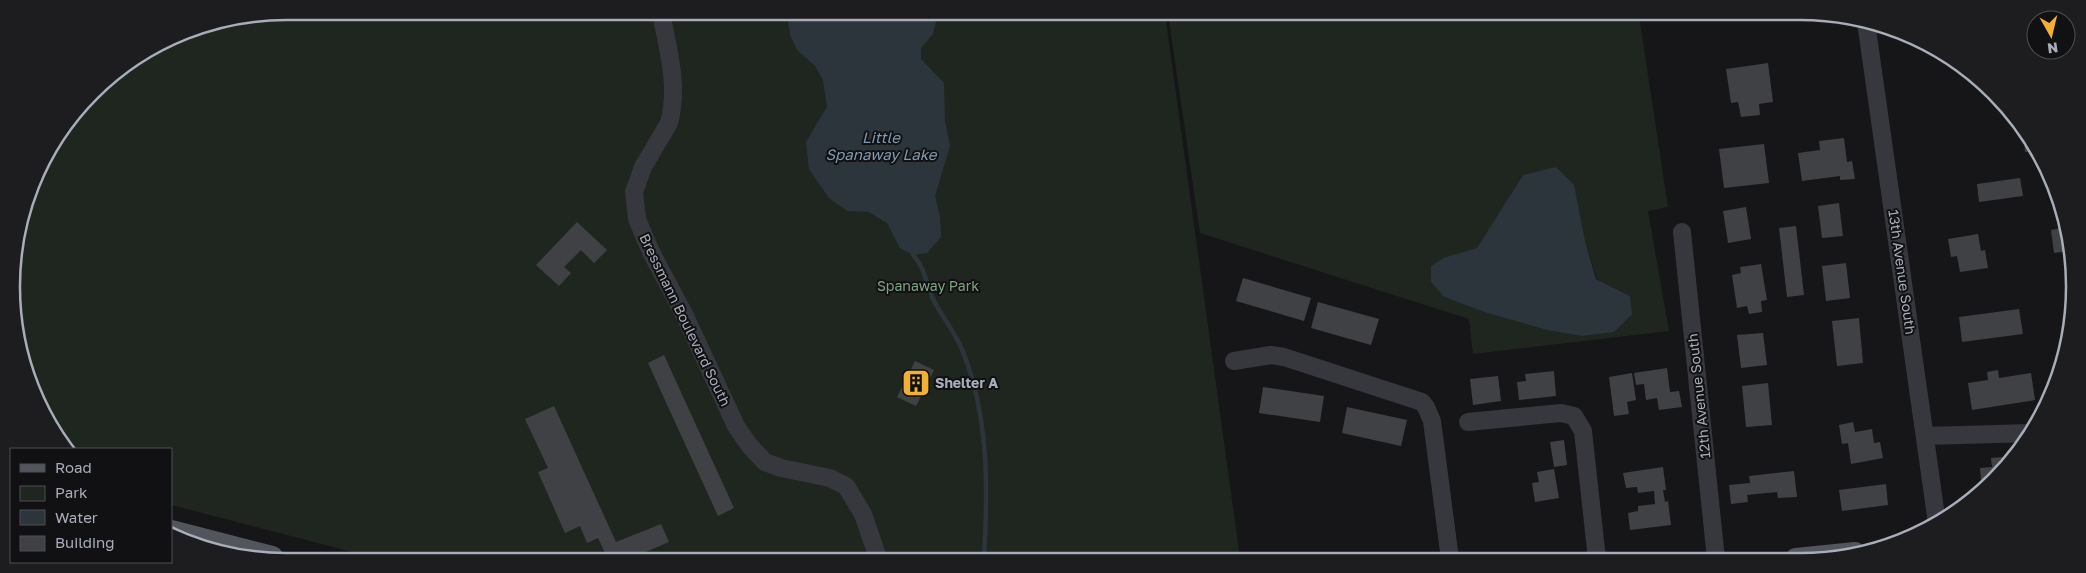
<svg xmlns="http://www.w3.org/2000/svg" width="2086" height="573" viewBox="0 0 2086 573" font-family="'Golos Text',sans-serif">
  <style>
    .green { fill: #1e261f; fill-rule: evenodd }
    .water { fill: #2c353c }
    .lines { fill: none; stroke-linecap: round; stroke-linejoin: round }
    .stream { stroke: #2c353c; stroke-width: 4.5 }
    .building { fill: #404145 }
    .minor { stroke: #37383d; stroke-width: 18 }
    .major { stroke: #53555c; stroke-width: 22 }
    .labels { text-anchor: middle; stroke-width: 4; stroke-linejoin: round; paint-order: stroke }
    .street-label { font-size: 14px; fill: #a8adb8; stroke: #111113 }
    .park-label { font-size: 14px; fill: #7fa381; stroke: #111113 }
    .poi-label { font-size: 14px; font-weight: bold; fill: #a8adb8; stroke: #111113; text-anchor: start }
    .water-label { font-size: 15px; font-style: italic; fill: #7f9bb3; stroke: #111113 }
    .rim { fill: none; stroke: #a8adb8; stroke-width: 2.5 }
  </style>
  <rect width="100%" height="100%" fill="#161618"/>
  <g class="green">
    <polygon points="287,11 1165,14 1240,558 372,557 171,505 171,449 66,449 21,358 12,268 40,164 105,80 181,32"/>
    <path d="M1168 14 1639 16 1668 207 1648 211 1669 331 1473 354 1469 319 1200 233ZM1523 175 1585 241 1597 279 1630 296 1581 336 1547 330 1487 313 1444 297 1431 282V266L1443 258 1477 249Z"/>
  </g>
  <g class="water">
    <polygon points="787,13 938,13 933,34 921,48 921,59 944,83 945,121 950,146 935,196 940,217 941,237 927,253 913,255 900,248 887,223 869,212 847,211 829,198 809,169 806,142 827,107 823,80 815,66 797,50 790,35"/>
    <polygon points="1556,167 1574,185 1585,241 1596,279 1630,296 1632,314 1614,332 1581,336 1547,330 1487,313 1444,297 1431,282 1431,266 1443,258 1477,248 1523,175"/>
  </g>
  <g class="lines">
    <path class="stream" d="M913 255C924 266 927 285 933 299 942 317 956 333 963 352 989 418 988 488 984 558"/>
  </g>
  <g class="building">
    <polygon points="1768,63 1773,102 1759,104 1760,115 1741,117 1738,102 1731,103 1726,69"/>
    <polygon points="2026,131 2028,133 2036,151 2025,152 2023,132"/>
    <polygon points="1844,138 1847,162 1852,161 1855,179 1840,180 1840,176 1802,181 1798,153 1820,150 1819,141"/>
    <polygon points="1764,144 1769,183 1724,188 1719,149"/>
    <polygon points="2020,178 2023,196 1979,202 1977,184"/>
    <polygon points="1839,203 1843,236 1822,238 1818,206"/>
    <polygon points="1746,207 1751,239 1728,243 1723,211"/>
    <polygon points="577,222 607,250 594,263 581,250 564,267 571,273 559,286 536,265"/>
    <polygon points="1796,226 1804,295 1787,297 1779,228"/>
    <polygon points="2067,227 2069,233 2069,251 2054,253 2051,230"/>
    <polygon points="1978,234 1981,251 1985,250 1988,268 1960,272 1957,256 1951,257 1948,239"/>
    <polygon points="1846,263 1850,298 1826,301 1822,266"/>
    <polygon points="1761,264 1767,300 1761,301 1762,312 1749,314 1747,306 1737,308 1732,275 1741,273 1740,267"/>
    <polygon points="1243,278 1311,298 1304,321 1236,301"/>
    <polygon points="1318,302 1379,319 1371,345 1311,328"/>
    <polygon points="2019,309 2023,334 1962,342 1959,317"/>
    <polygon points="1859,318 1863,363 1837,366 1832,321"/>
    <polygon points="1763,333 1767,365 1741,368 1737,335"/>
    <polygon points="664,355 734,508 718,516 648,363"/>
    <polygon points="915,361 934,370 916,406 897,397"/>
    <polygon points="1667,368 1670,392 1679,391 1682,407 1659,410 1657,398 1646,400 1644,384 1636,385 1634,373"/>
    <polygon points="1998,370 1999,378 2031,373 2035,400 1972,410 1968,383 1988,380 1987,372"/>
    <polygon points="1554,371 1556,396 1519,400 1517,382 1526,381 1525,374"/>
    <polygon points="1632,373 1636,400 1627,402 1629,414 1614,416 1609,377"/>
    <polygon points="1498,376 1501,401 1473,405 1470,379"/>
    <polygon points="1768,383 1772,425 1746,427 1742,386"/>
    <polygon points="1263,387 1324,396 1320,422 1259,413"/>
    <polygon points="554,406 616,542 661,524 669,542 634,557 607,557 598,538 587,543 580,526 565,533 538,472 548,468 525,419"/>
    <polygon points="1347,407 1407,420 1401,446 1342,433"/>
    <polygon points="1853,422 1855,432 1872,429 1874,443 1880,442 1883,458 1851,464 1848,443 1842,444 1839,425"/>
    <polygon points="1564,440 1567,465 1554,467 1550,442"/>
    <polygon points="2004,457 2005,464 1982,492 1980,468 1992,467 1991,458"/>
    <polygon points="1663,467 1666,490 1663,490 1665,502 1668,501 1671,525 1630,530 1628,513 1638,511 1638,506 1655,504 1654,491 1638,493 1637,487 1626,488 1623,473"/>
    <polygon points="1554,469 1559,498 1535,502 1532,483 1539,482 1537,472"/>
    <polygon points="1794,471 1797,497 1778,498 1777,492 1747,495 1748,502 1731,504 1729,485 1750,483 1749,476"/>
    <polygon points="1886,484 1888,505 1842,511 1839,490"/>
  </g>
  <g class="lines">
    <g class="minor">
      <path d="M661 13C668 49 679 87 669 123L643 167 634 192 637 219 651 252 685 316 736 426 749 445 765 462 781 468 830 478 846 486 863 514 878 558"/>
      <polyline points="1866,22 1937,523"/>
      <polyline points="1682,232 1716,559"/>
      <polyline points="1234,361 1271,355 1284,357 1422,402 1426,407 1432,421 1450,559"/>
      <polyline points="1468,422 1561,413 1574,416 1583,431 1597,559"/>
      <polyline points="1925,436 2031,433"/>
    </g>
    <g class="major">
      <polyline points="171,531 272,557"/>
      <polyline points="1796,559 1855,553"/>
    </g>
  </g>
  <defs>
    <symbol id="building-square" viewBox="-11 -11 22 22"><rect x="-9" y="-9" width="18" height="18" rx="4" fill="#f2b134" stroke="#111113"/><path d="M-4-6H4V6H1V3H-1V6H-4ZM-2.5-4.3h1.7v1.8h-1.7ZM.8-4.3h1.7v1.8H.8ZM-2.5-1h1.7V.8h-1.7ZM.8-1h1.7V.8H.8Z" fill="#111"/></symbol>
  </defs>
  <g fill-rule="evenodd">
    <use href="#building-square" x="900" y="367" width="32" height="32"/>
  </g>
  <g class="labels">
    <g class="street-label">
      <text transform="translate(1902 272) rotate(82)" y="5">13th Avenue South</text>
      <text transform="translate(685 320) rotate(64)" y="5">Bressmann Boulevard South</text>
      <text transform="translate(1699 396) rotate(-96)" y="5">12th Avenue South</text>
    </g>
    <g class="park-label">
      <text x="928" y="291">Spanaway Park</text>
    </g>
    <g class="poi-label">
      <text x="935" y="388">Shelter A</text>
    </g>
    <g class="water-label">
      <text x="881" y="143">Little<tspan x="881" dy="17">Spanaway Lake</tspan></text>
    </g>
  </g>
  <path d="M0 0H2086V573H0ZM286 20H1800A266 266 0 0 1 2066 286V287A266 266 0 0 1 1800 553H286A266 266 0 0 1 20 287V286A266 266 0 0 1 286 20Z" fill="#1d1d20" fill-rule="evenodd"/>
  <path class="rim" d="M286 20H1800A266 266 0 0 1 2066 286V287A266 266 0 0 1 1800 553H286A266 266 0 0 1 20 287V286A266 266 0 0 1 286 20Z"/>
  <rect x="10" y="448" width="162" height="115" fill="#111113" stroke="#4d4f55"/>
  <rect x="20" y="464" width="25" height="8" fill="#53555c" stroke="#4d4f55"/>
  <text x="55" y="473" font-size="15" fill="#a8adb8">Road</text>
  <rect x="20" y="486" width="25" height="15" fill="#1e261f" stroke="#4d4f55"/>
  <text x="55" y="498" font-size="15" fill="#a8adb8">Park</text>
  <rect x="20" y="510" width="25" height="15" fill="#2c353c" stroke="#4d4f55"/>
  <text x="55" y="523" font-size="15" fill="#a8adb8">Water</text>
  <rect x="20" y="536" width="25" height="15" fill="#404145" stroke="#4d4f55"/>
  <text x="55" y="548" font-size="15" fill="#a8adb8">Building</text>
  <g transform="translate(2051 35) rotate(172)"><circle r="24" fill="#111113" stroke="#4d4f55"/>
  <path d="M0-4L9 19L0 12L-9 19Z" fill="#f2b134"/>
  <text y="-8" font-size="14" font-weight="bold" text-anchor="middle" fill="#a8adb8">N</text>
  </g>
</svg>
